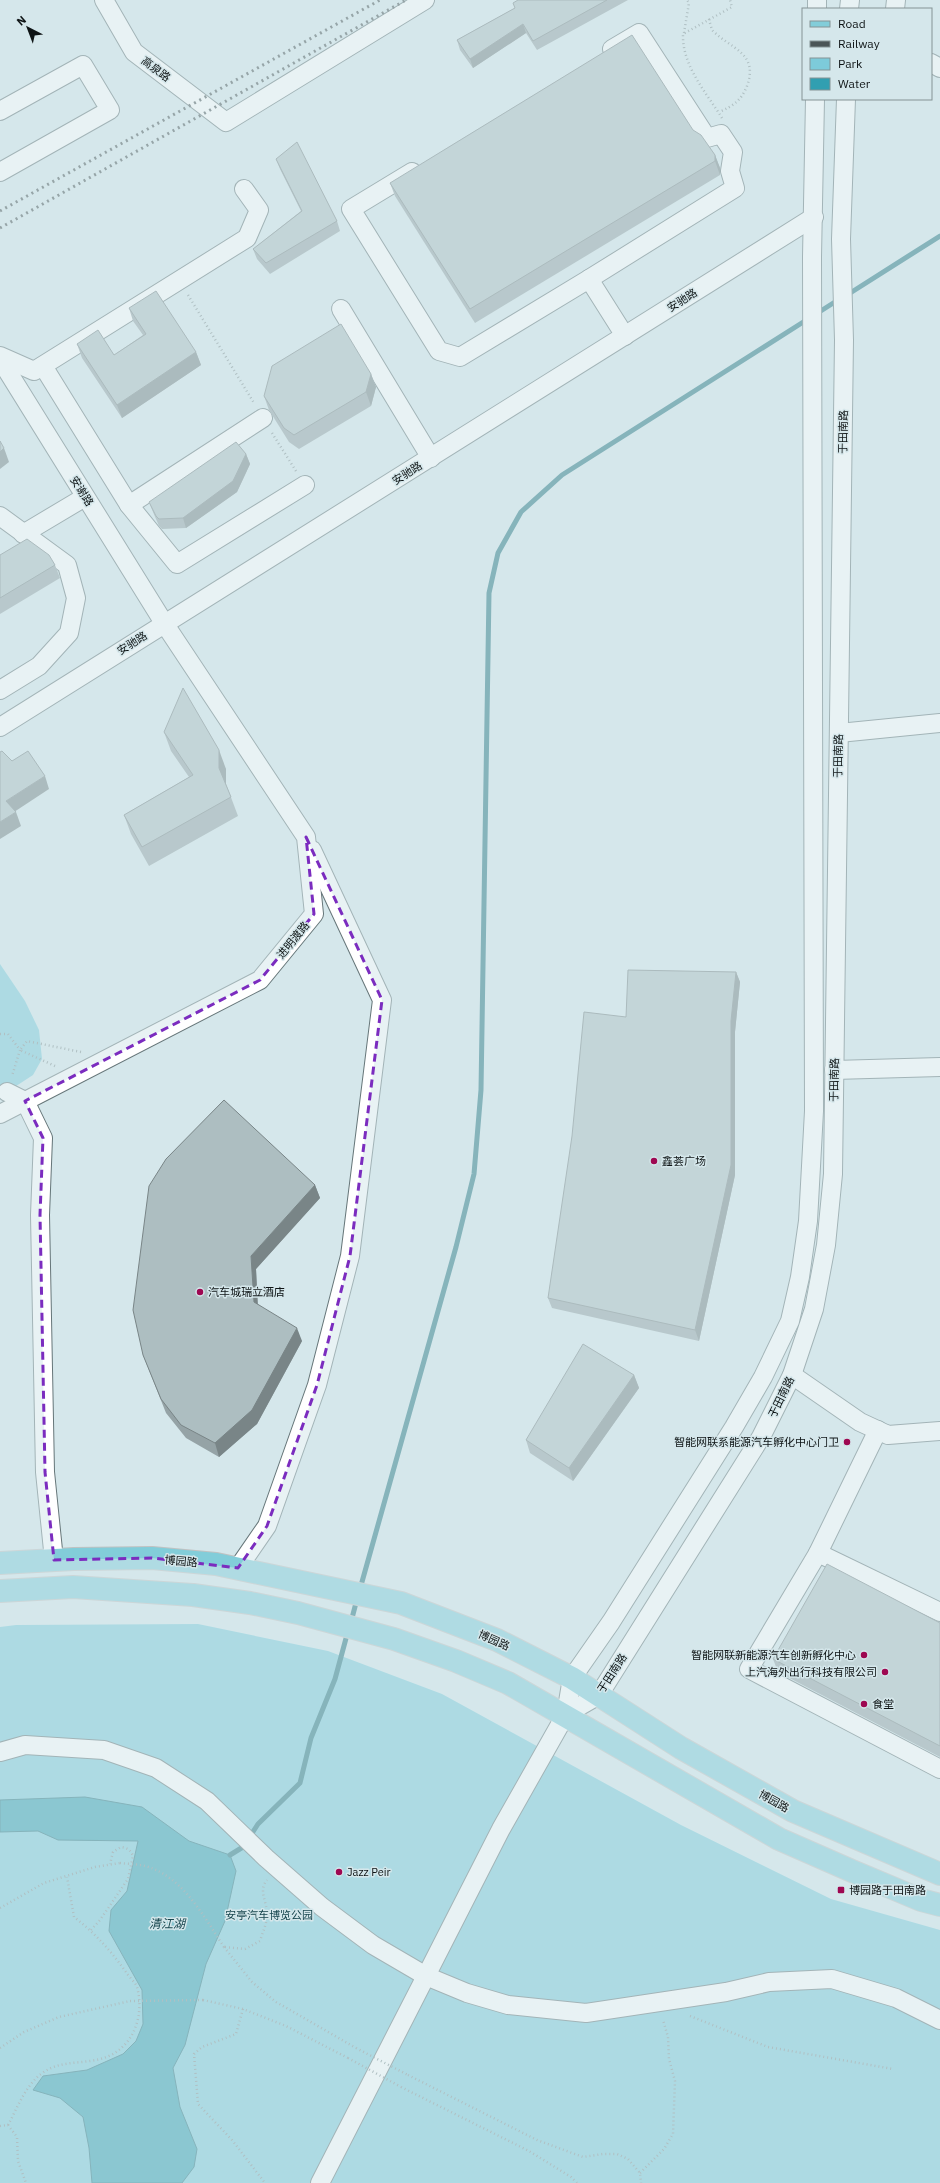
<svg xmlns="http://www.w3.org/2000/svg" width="940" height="2183" viewBox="0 0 940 2183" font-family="'IBM Plex Sans','Noto Sans SC',sans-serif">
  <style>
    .green { fill: #7dcbda }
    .water { fill: #319fb1; stroke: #267582 }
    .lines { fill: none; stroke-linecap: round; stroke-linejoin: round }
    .stream { stroke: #267582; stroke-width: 5 }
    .minor-casing { stroke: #667679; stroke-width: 20 }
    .major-casing { stroke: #c0c2c2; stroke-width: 24 }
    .path { stroke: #839093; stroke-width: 2.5; stroke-dasharray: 1 3; stroke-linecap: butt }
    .minor { stroke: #fff; stroke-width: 18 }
    .major { stroke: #82cdd9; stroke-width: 22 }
    .rail { stroke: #4b5557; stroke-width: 3; stroke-dasharray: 2 4; stroke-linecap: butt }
    .path-bridge { stroke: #839093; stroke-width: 2.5; stroke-dasharray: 1 3; stroke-linecap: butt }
    .wall { fill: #95a3a6 }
    .shaded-wall { fill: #798587 }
    .building { fill: #adbec1; stroke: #798587 }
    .marked { fill: none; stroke: #7b2cbf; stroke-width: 3; stroke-dasharray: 8 5; stroke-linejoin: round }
    .poi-dot { fill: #9e0751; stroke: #d5e7eb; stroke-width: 1.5 }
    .labels { text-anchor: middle; stroke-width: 3; stroke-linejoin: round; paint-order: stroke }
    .street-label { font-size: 11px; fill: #0e1415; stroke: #d5e7eb }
    .poi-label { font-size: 11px; fill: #0e1415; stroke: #d5e7eb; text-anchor: start }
    .park-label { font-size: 11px; fill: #17464e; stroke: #d5e7eb }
    .water-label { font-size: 12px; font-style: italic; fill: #17464e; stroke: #d5e7eb }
  </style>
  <rect width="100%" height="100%" fill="#d5e7eb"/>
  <g class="green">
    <polygon points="0,964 25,1001 39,1030 42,1059 33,1075 7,1092 0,1094"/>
    <polygon points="198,1624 328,1651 442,1694 681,1825 831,1899 940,1930 940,2183 0,2183 0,1627 16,1625"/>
  </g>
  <polygon class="water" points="85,1797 142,1807 189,1841 230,1855 236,1871 225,1921 206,1964 185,2045 173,2068 180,2107 197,2149 194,2167 182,2183 92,2183 89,2148 83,2117 60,2098 33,2090 43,2076 87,2070 123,2054 136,2041 143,2024 142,1990 109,1931 111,1910 127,1891 138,1841 58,1840 38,1831 0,1832 0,1800"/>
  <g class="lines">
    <g class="stream">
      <polyline points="847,295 940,236"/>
      <polyline points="816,314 838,300"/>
      <polyline points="360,1589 456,1247 474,1174 481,1090 489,593 498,553 521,512 562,475 808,319"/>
      <polyline points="351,1622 357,1599"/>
      <polyline points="230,1855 243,1847 258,1824 300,1783 311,1738 335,1679 348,1631"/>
    </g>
    <defs>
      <g id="minor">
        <polyline points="104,0 134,52 226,122 425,0"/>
        <polyline points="817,9 817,0"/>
        <polyline points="849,9 850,0"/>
        <polyline points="895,9 896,0"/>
        <polyline points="931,63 940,68"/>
        <polyline points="815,99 812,257 814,1111 808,1221 800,1277 790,1321 763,1377 734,1427 611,1622 572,1678 566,1714 501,1829 426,1976 467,1993 508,2005 586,2013 726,1992 769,1982 832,1979 896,1998 940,2020"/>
        <polyline points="0,111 83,65 110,110 0,172"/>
        <polyline points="412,172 351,209 439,351 460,357 589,279 625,336"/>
        <polyline points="589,279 735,188 730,171 733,152 721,134 707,138 639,33 612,49"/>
        <polyline points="341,309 431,458"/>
        <polyline points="0,356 34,371 247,238 259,210 244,189"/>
        <polyline points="0,359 164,623 306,837 314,914 260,980 0,1114"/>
        <polyline points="43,366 129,505 263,418"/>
        <polyline points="129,505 177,564 305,485"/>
        <polyline points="0,516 67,565 76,598 69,633 39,666 0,690"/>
        <polyline points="23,534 85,497"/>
        <polyline points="0,727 814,217"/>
        <polyline points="839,733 940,723"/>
        <polyline points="834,1070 940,1067"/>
        <polyline points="7,1092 25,1101 43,1138 40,1215 45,1472 54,1560"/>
        <polyline points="792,1375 860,1422 888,1435 940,1431"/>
        <polyline points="878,1430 818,1553 940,1612"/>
        <polyline points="818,1553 749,1669 940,1769"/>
        <polyline points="238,1568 267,1526 317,1385 350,1256 382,1000 312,850"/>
        <polyline points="566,1714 599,1695 761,1437 792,1375 814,1309 826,1245 833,1174 844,340 841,239 846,99"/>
        <polyline points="0,1752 25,1745 104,1750 156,1768 207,1801 266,1858 322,1907 373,1945 426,1976 320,2183"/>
      </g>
      <g id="major">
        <polyline points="0,1563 74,1559 152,1558 216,1564 401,1603 497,1640 572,1678 681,1748 793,1811 940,1874"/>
        <polyline points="0,1591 73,1587 193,1595 250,1603 298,1613 394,1639 456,1661 508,1683 779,1839 852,1871 921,1900 940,1905"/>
      </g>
    </defs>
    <use href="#minor" class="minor-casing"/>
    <use href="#major" class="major-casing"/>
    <g class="path">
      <path d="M709 19C710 23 711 28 713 31 731 49 759 53 747 86 741 101 733 106 719 112"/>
      <polyline points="684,33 689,3 687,0"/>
      <path d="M722 118C706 92 682 66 683 34L732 7 730 0"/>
      <polyline points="188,295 254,403"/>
      <polyline points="272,433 296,471"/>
      <polyline points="0,1034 8,1034 20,1050 12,1076"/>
      <polyline points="55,1066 20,1050 27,1041 81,1052"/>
      <polyline points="0,1908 44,1883 95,1867 120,1863"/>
      <path d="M91 1930 100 1920 128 1879 133 1856C130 1849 127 1848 121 1847L113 1852 110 1864"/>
      <polyline points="224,1947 252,1982 276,2002 356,2048"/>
      <path d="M225 1947 245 1949 260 1941C263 1931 267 1924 267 1914 267 1901 258 1891 267 1880"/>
      <polyline points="203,2000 243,2009 286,2026 348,2058"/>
      <polyline points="243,2009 236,2034 202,2047 194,2054 198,2104 232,2140 265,2183"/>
      <polyline points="690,2016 768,2047 893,2069"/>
      <polyline points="0,2048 24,2032 59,2017 130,2001"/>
      <polyline points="408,2075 537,2140 583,2157 603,2154 617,2154 628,2159 640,2173 641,2183"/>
      <polyline points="401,2087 529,2151 571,2177 577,2183"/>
      <path d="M8 2125C17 2109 25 2086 41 2074 63 2057 89 2067 113 2054 136 2041 144 2012 137 1987 135 1982 129 1977 126 1972 111 1951 95 1933 74 1917L67 1877"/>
      <polyline points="0,2126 8,2125 17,2137 18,2161 26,2183"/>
      <polyline points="640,2173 664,2149 673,2134 675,2081 669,2059 668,2037 663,2020"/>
    </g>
    <use href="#minor" class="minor"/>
    <use href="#major" class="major"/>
    <g class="rail">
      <polyline points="0,211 380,0"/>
      <polyline points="0,228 406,0"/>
    </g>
    <g class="path-bridge">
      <path d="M120 1863C128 1864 137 1864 145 1866 183 1876 204 1917 224 1947"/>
      <polyline points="130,2001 203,2000"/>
      <polyline points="356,2048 408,2075"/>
      <polyline points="348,2058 401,2087"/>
    </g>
  </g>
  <g class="wall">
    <polygon points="518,0 628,0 537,50 526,33 473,68 460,50 457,40 515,8"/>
    <polygon points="693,130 715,155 720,168 720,175 475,323 395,196 390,183"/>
    <polygon points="276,159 337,221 340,231 270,274 257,259 253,249 301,211 280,169"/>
    <polygon points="129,308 196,352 201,365 122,418 82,358 77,344 114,355 143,335 133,321"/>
    <polygon points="371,374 376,387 371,406 299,449 289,442 269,410 264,396"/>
    <polygon points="246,454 250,464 237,492 186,528 162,529 159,526 153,512 149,502"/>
    <polygon points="0,555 55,565 60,578 0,614"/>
    <polygon points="164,732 226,769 226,784 238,816 149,866 131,834 124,815 189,777 171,751"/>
    <polygon points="736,972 740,982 735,1032 735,1175 699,1341 552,1308 548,1298 626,1017"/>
    <polygon points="315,1185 320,1198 256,1269 258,1304 302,1341 257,1424 219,1457 186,1438 166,1413 143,1355"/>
    <polygon points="634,1375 639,1388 573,1481 530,1453 526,1440"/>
    <polygon points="940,1623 940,1757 778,1672 773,1659"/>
  </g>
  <g class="shaded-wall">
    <polygon points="523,24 526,33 473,68 470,59"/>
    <polygon points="715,155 720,168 720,175 715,161"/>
    <polygon points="196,352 201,365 122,418 117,405"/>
    <polygon points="371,374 376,387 371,406 366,392"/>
    <polygon points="4,448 9,462 0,469 0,452"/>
    <polygon points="246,454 250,464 237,492 186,528 183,518"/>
    <polygon points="219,750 226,769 226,787 219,768"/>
    <polygon points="45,776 49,789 11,814 6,801"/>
    <polygon points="16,812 21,826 0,839 0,822"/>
    <polygon points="736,972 740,982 735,1032 735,1175 699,1341 695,1330 731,1021"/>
    <polygon points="315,1185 320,1198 256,1269 258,1315 254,1302 251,1256"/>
    <polygon points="297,1328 302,1341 257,1424 219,1457 215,1443"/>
    <polygon points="634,1375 639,1388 573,1481 569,1468"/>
  </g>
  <g class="building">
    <polygon points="518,0 607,0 533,41 523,24 470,59 457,40 515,8 513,3"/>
    <polygon points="632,35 693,130 701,135 715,155 715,161 470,309 390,183"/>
    <polygon points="297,142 337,221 266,263 253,249 302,211 276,159"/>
    <polygon points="156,291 196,352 117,405 77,344 98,330 114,355 146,334 129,308"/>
    <polygon points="341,324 371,374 366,392 294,435 284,428 264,396 272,366"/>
    <polygon points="0,441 4,448 0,452"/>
    <polygon points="236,442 246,454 233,481 183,518 159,519 156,516 149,502"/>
    <polygon points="27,539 49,555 55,565 0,598 0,555"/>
    <polygon points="183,688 219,750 219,768 231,797 142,847 124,815 193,775 164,732"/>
    <polygon points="2,751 12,761 28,751 45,776 6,801 16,812 0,822 0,752"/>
    <polygon points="628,970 736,972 731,1021 731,1165 695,1330 548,1298 572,1136 584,1012 626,1017"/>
    <polygon points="224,1100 315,1185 251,1256 254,1302 297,1328 252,1410 215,1443 181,1425 161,1399 143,1355 133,1310 149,1186 166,1159"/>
    <polygon points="583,1344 634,1375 569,1468 526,1440"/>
    <polygon points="827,1564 940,1623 940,1746 773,1659"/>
  </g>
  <path d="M0 0H940V2183H0ZM306 837 382 1000 350 1256 317 1385 267 1526 238 1568 152 1558 54 1560 45 1472 40 1215 43 1138 25 1101 260 980 314 914Z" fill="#d5e7eb" fill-opacity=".55" fill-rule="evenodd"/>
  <path class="marked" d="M306 837 382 1000 350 1256 317 1385 267 1526 238 1568 152 1558 54 1560 45 1472 40 1215 43 1138 25 1101 260 980 314 914Z"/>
  <g class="poi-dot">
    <circle cx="654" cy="1161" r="4"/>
    <circle cx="200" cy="1292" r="4"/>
    <circle cx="847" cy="1442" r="4"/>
    <circle cx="864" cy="1655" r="4"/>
    <circle cx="885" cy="1672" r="4"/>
    <circle cx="864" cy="1704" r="4"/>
    <circle cx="339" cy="1872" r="4"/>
    <rect x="837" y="1886" width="8" height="8" rx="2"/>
  </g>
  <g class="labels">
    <g class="street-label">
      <text transform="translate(156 69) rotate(37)" y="4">高泉路</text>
      <text transform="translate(682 300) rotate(-32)" y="4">安驰路</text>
      <text transform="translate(843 432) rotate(-89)" y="4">于田南路</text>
      <text transform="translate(407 473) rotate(-32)" y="4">安驰路</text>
      <text transform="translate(82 491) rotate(58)" y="4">安谢路</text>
      <text transform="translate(132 643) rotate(-32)" y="4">安驰路</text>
      <text transform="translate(838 756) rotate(-89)" y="4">于田南路</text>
      <text transform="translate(293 940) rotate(-51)" y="4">进明渡路</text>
      <text transform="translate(834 1080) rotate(-89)" y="4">于田南路</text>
      <text transform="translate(781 1397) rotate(-64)" y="4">于田南路</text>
      <text transform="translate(181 1561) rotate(5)" y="4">博园路</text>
      <text transform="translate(494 1640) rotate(24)" y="4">博园路</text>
      <text transform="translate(612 1673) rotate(-57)" y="4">于田南路</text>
      <text transform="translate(774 1801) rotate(29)" y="4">博园路</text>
    </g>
    <g class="poi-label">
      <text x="662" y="1165">鑫荟广场</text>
      <text x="208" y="1296">汽车城瑞立酒店</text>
      <text x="839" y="1446" text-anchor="end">智能网联系能源汽车孵化中心门卫</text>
      <text x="856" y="1659" text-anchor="end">智能网联新能源汽车创新孵化中心</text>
      <text x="877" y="1676" text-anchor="end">上汽海外出行科技有限公司</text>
      <text x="872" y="1708">食堂</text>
      <text x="347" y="1876">Jazz Peir</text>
      <text x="849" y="1894">博园路于田南路</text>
    </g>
    <g class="park-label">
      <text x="269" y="1919">安亭汽车博览公园</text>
    </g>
    <g class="water-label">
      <text x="167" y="1928">清江湖</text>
    </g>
  </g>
  <rect x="802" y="8" width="130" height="92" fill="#d5e7eb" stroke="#859395"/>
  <rect x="810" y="21" width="20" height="6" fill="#82cdd9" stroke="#859395"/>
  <text x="838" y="28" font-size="12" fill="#0e1415">Road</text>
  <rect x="810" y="41" width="20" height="6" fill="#4b5557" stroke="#859395"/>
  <text x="838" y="48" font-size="12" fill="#0e1415">Railway</text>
  <rect x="810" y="58" width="20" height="12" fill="#7dcbda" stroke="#859395"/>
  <text x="838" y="68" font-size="12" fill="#0e1415">Park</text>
  <rect x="810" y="78" width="20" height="12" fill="#319fb1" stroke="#859395"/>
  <text x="838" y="88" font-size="12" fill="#0e1415">Water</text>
  <g transform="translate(28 28) rotate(318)" stroke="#d5e7eb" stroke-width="3" paint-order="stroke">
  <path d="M0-3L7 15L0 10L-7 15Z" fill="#0e1415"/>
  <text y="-6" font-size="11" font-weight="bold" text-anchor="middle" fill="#0e1415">N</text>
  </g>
</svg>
